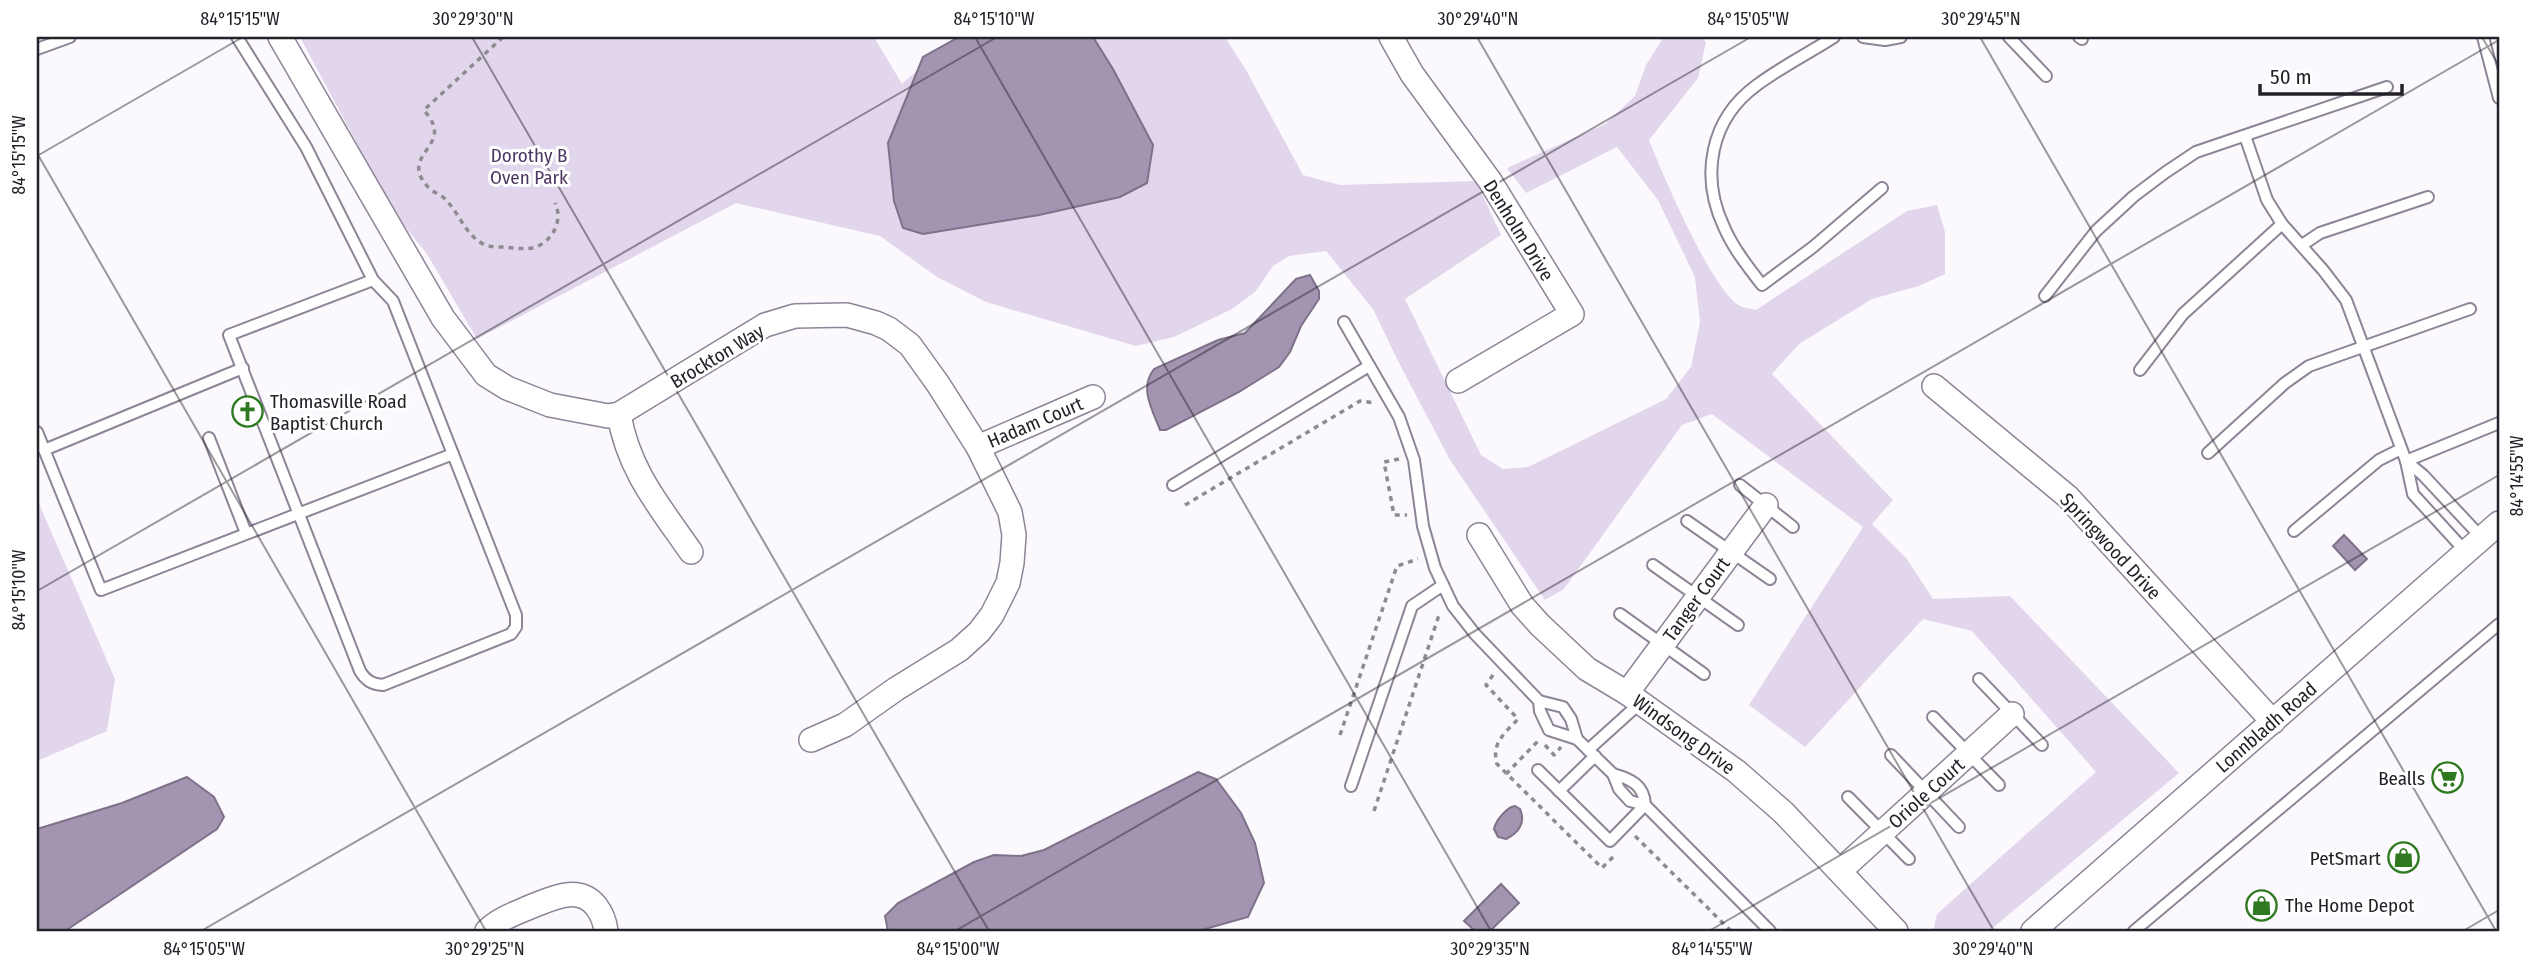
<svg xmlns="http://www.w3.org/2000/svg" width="2536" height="968" viewBox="0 0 2536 968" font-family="'Fira Sans Condensed',sans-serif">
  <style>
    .green { fill: #e1d6ec }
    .water { fill: #a395b2; stroke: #7d7289; stroke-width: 2 }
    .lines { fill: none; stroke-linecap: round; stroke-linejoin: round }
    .lane-casing { stroke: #8d8497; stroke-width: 14 }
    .street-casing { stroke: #8d8497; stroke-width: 26 }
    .path { stroke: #8e8b91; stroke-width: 3.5; stroke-dasharray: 5 5; stroke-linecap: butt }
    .lane { stroke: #fff; stroke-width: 10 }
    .street { stroke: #fff; stroke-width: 23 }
    .ticks { fill: none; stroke: #252129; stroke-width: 2; stroke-opacity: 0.45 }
    .labels { text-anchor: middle; stroke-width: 6; stroke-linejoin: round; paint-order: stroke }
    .park-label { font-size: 19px; fill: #4e3862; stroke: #fff }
    .street-label { font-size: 19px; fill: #252129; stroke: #fff }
    .poi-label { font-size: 19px; fill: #252129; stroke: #fff; text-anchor: start }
    .neatline { fill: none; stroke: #252129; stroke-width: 2.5 }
    .ticks-label { font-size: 18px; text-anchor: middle; fill: #252129 }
  </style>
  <rect width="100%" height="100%" fill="#fbf9fe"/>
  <g class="green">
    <path d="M300 37H874L902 84 955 37H1225L1246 70 1303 175 1340 185 1476 181 1501 235 1405 299 1481 455 1503 469 1528 467 1666 399 1691 367 1700 322 1695 277 1658 200 1617 147 1526 193 1507 168 1605 124 1635 96 1646 65 1663 38 1700 37 1706 42 1698 78 1649 140C1662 173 1712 291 1740 306 1745 308 1752 309 1756 310L1907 211 1937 205 1945 232V274L1919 286 1872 299 1799 344 1772 374 1893 500 1872 524 1907 559 1933 599 2010 596 2179 773 1989 931H1933L1937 914 2096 772 1972 631 1923 619 1805 747 1749 705 1863 527 1712 414 1682 425 1564 589 1545 600 1450 460 1398 361 1373 309 1326 251 1289 256 1273 266 1255 292 1232 309 1174 337 1136 346 986 302 937 277 880 236 736 203 477 339 427 254 394 213Z"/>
    <polygon points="37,499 115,679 107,731 37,761"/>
  </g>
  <g class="water">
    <polygon points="959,37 1093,37 1113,69 1153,145 1147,183 1120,197 1039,215 923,234 903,228 894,201 888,143 923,57"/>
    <path d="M1310 275 1319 291V299L1301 326 1290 352 1279 367 1239 392 1166 430H1160C1152 409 1139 388 1154 369L1218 340 1245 333 1296 279Z"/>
    <polygon points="2344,535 2367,559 2355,570 2333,546"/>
    <polygon points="1198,772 1216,779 1241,813 1255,843 1264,883 1248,917 1198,931 888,931 885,916 898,903 974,862 994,855 1021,856 1044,850"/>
    <polygon points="187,777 214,797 224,817 217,829 65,931 37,931 37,829 122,803"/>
    <path d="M1515 806 1520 809C1526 822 1519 833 1506 839L1498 837 1494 829C1496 820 1507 807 1515 806Z"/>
    <polygon points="1501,884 1519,903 1490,931 1475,931 1464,921"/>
  </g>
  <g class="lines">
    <defs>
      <g id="lane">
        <path d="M237 37 306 147 373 280 393 301 516 615V627L511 634 383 685C372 684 366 681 360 671L229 335 373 280"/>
        <path d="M1834 37C1809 53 1781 67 1757 85 1710 119 1700 176 1724 227 1733 248 1748 267 1762 285L1813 247 1882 188"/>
        <polyline points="1863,37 1885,40 1901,37"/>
        <polyline points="2009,37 2046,76"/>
        <polyline points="2079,37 2082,39"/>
        <polyline points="2483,37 2499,98"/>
        <polyline points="37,49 70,37"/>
        <polyline points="2245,136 2267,200 2282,224 2323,270 2346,300 2406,461 2413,494 2466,552"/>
        <polyline points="2302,245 2320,233 2428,197"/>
        <polyline points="2045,296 2096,231 2134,196 2166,172 2196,152 2387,87"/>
        <polyline points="1344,322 1399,417 1414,460 1423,526 1435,568 1453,606 1475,634 1539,701 1563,707 1571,719 1577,739 1613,774 1619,789 1630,801 1645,805 1770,931"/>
        <polyline points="2140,370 2183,314 2282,224"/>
        <polyline points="37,432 101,590 453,454"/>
        <polyline points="209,438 246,533"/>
        <polyline points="44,450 243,368"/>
        <polyline points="2208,453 2285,383 2309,366 2470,309"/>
        <polyline points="2406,461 2423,475 2482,538"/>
        <polyline points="2406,461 2499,423"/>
        <polyline points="1173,485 1369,366"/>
        <polyline points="1740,485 1793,527"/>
        <polyline points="1687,521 1770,579"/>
        <polyline points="2294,531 2379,460 2401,449"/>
        <polyline points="1653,565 1738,625"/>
        <polyline points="1620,614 1704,674"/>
        <polyline points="1979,679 2042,745"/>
        <polyline points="1539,701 1540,711 1549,730 1577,739"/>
        <polyline points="1933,717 1999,785"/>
        <polyline points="1588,750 1640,703"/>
        <polyline points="1891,755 1959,827"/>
        <path d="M1538 770 1610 841 1645 805C1644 785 1631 779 1613 774"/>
        <polyline points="1351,786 1412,606 1443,585"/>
        <polyline points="1559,791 1595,756"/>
        <polyline points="1848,797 1909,859"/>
        <polyline points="2134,931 2499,624"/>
      </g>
      <g id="street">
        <polyline points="280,37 443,318 486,375 507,388 550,405 608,416 619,414 765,325 795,316 847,315 876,323 889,329 910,345 938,384 978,447 1010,512 1014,535 1012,563 1008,583 992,615 979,632 959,650 896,689 845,725 811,740"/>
        <polyline points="1391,37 1412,74 1490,181 1572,314 1458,381"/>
        <polyline points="1934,386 2068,497 2273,722"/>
        <path d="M619 414C628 470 660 507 691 552"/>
        <polyline points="978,447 1093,397"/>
        <polyline points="1479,535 1522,605 1540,625 1587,669 1627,693 1736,771 1783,812 1896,931"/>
        <polyline points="1627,693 1766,505"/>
        <polyline points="1840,871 2012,714"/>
        <path d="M487 931C499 919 514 914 530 907 551 899 578 884 596 906 602 914 605 922 606 931"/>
        <polyline points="2033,931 2499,523"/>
      </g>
    </defs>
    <use href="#lane" class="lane-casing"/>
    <use href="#street" class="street-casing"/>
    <g class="path">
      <path d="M503 37 424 110C427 114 431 119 433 124 443 148 401 158 428 187 432 192 440 194 445 199 460 214 464 233 483 244 489 247 497 247 504 247 515 248 526 250 536 247 554 240 563 219 555 203"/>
      <polyline points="1399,459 1384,462 1394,515 1407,515"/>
      <polyline points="1185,505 1360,401 1375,403"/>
      <path d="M1493 675 1486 685 1518 719C1505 733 1491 743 1497 764L1602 868 1616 854"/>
      <polyline points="1340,735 1397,566 1418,559"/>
      <polyline points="1545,745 1554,755 1561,747"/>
      <polyline points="1506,774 1539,740"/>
      <polyline points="1374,811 1440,612"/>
      <polyline points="1635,836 1731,931"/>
    </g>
    <use href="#lane" class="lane"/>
    <use href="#street" class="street"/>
  </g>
  <path class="ticks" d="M472 37 989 931M975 37 1491 931M1477 37 1994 931M1980 37 2496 931M2482 37 2499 66M37 153 486 931M37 156 243 37M37 591 997 37M201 931 1751 37M955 931 2499 40M1709 931 2499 475M2463 931 2499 910"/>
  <defs>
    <symbol id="church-ring" viewBox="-11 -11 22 22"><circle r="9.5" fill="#fff" stroke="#2f7a21" stroke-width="1.5"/><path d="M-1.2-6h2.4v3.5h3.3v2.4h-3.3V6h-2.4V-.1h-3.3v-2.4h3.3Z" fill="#2f7a21"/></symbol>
    <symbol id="supermarket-ring" viewBox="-11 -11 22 22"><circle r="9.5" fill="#fff" stroke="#2f7a21" stroke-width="1.5"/><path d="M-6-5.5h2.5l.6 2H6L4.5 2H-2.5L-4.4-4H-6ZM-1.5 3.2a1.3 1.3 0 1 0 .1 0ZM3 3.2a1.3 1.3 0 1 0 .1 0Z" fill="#2f7a21"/></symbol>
    <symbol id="shop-ring" viewBox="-11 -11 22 22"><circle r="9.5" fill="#fff" stroke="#2f7a21" stroke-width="1.5"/><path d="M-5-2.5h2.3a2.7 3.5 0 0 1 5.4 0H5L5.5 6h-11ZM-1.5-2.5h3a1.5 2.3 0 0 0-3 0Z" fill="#2f7a21"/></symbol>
  </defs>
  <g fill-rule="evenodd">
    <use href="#church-ring" x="230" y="394" width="35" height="35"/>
    <use href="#supermarket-ring" x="2430" y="760" width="35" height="35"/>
    <use href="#shop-ring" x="2386" y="840" width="35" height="35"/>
    <use href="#shop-ring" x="2244" y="888" width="35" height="35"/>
  </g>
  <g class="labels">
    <g class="park-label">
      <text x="529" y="162">Dorothy B<tspan x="529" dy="22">Oven Park</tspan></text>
    </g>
    <g class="street-label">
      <text transform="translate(1519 230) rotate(58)" y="7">Denholm Drive</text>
      <text transform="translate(717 356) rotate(-31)" y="7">Brockton Way</text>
      <text transform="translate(1035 422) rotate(-23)" y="7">Hadam Court</text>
      <text transform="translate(2111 546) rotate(47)" y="7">Springwood Drive</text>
      <text transform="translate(1696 599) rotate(-54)" y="7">Tanger Court</text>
      <text transform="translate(2266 727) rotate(-41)" y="7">Lonnbladh Road</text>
      <text transform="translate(1684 734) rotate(36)" y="7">Windsong Drive</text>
      <text transform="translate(1926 793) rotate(-42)" y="7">Oriole Court</text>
    </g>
    <g class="poi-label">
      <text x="270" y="408">Thomasville Road<tspan x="270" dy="22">Baptist Church</tspan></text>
      <text x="2425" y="785" text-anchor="end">Bealls</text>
      <text x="2381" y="865" text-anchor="end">PetSmart</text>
      <text x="2285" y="912">The Home Depot</text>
    </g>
  </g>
  <rect width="2536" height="968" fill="none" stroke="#ffffff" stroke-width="77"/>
  <path d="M2260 84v10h142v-10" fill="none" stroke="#252129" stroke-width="3.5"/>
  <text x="2270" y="84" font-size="21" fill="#252129" stroke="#ffffff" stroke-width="5" paint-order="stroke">50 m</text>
  <rect x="38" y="38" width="2460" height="892" class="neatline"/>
  <g class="ticks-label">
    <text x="240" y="25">84°15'15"W</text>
    <text x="473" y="25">30°29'30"N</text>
    <text x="994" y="25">84°15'10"W</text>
    <text x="1478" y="25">30°29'40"N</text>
    <text x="1748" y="25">84°15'05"W</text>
    <text x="1981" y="25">30°29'45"N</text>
    <text transform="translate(19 155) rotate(-90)" y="6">84°15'15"W</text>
    <text transform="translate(2517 476) rotate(-90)" y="6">84°14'55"W</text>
    <text transform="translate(19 590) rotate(-90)" y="6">84°15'10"W</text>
    <text x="204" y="955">84°15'05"W</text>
    <text x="485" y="955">30°29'25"N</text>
    <text x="958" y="955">84°15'00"W</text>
    <text x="1490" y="955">30°29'35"N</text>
    <text x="1712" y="955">84°14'55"W</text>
    <text x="1993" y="955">30°29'40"N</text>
  </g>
</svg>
